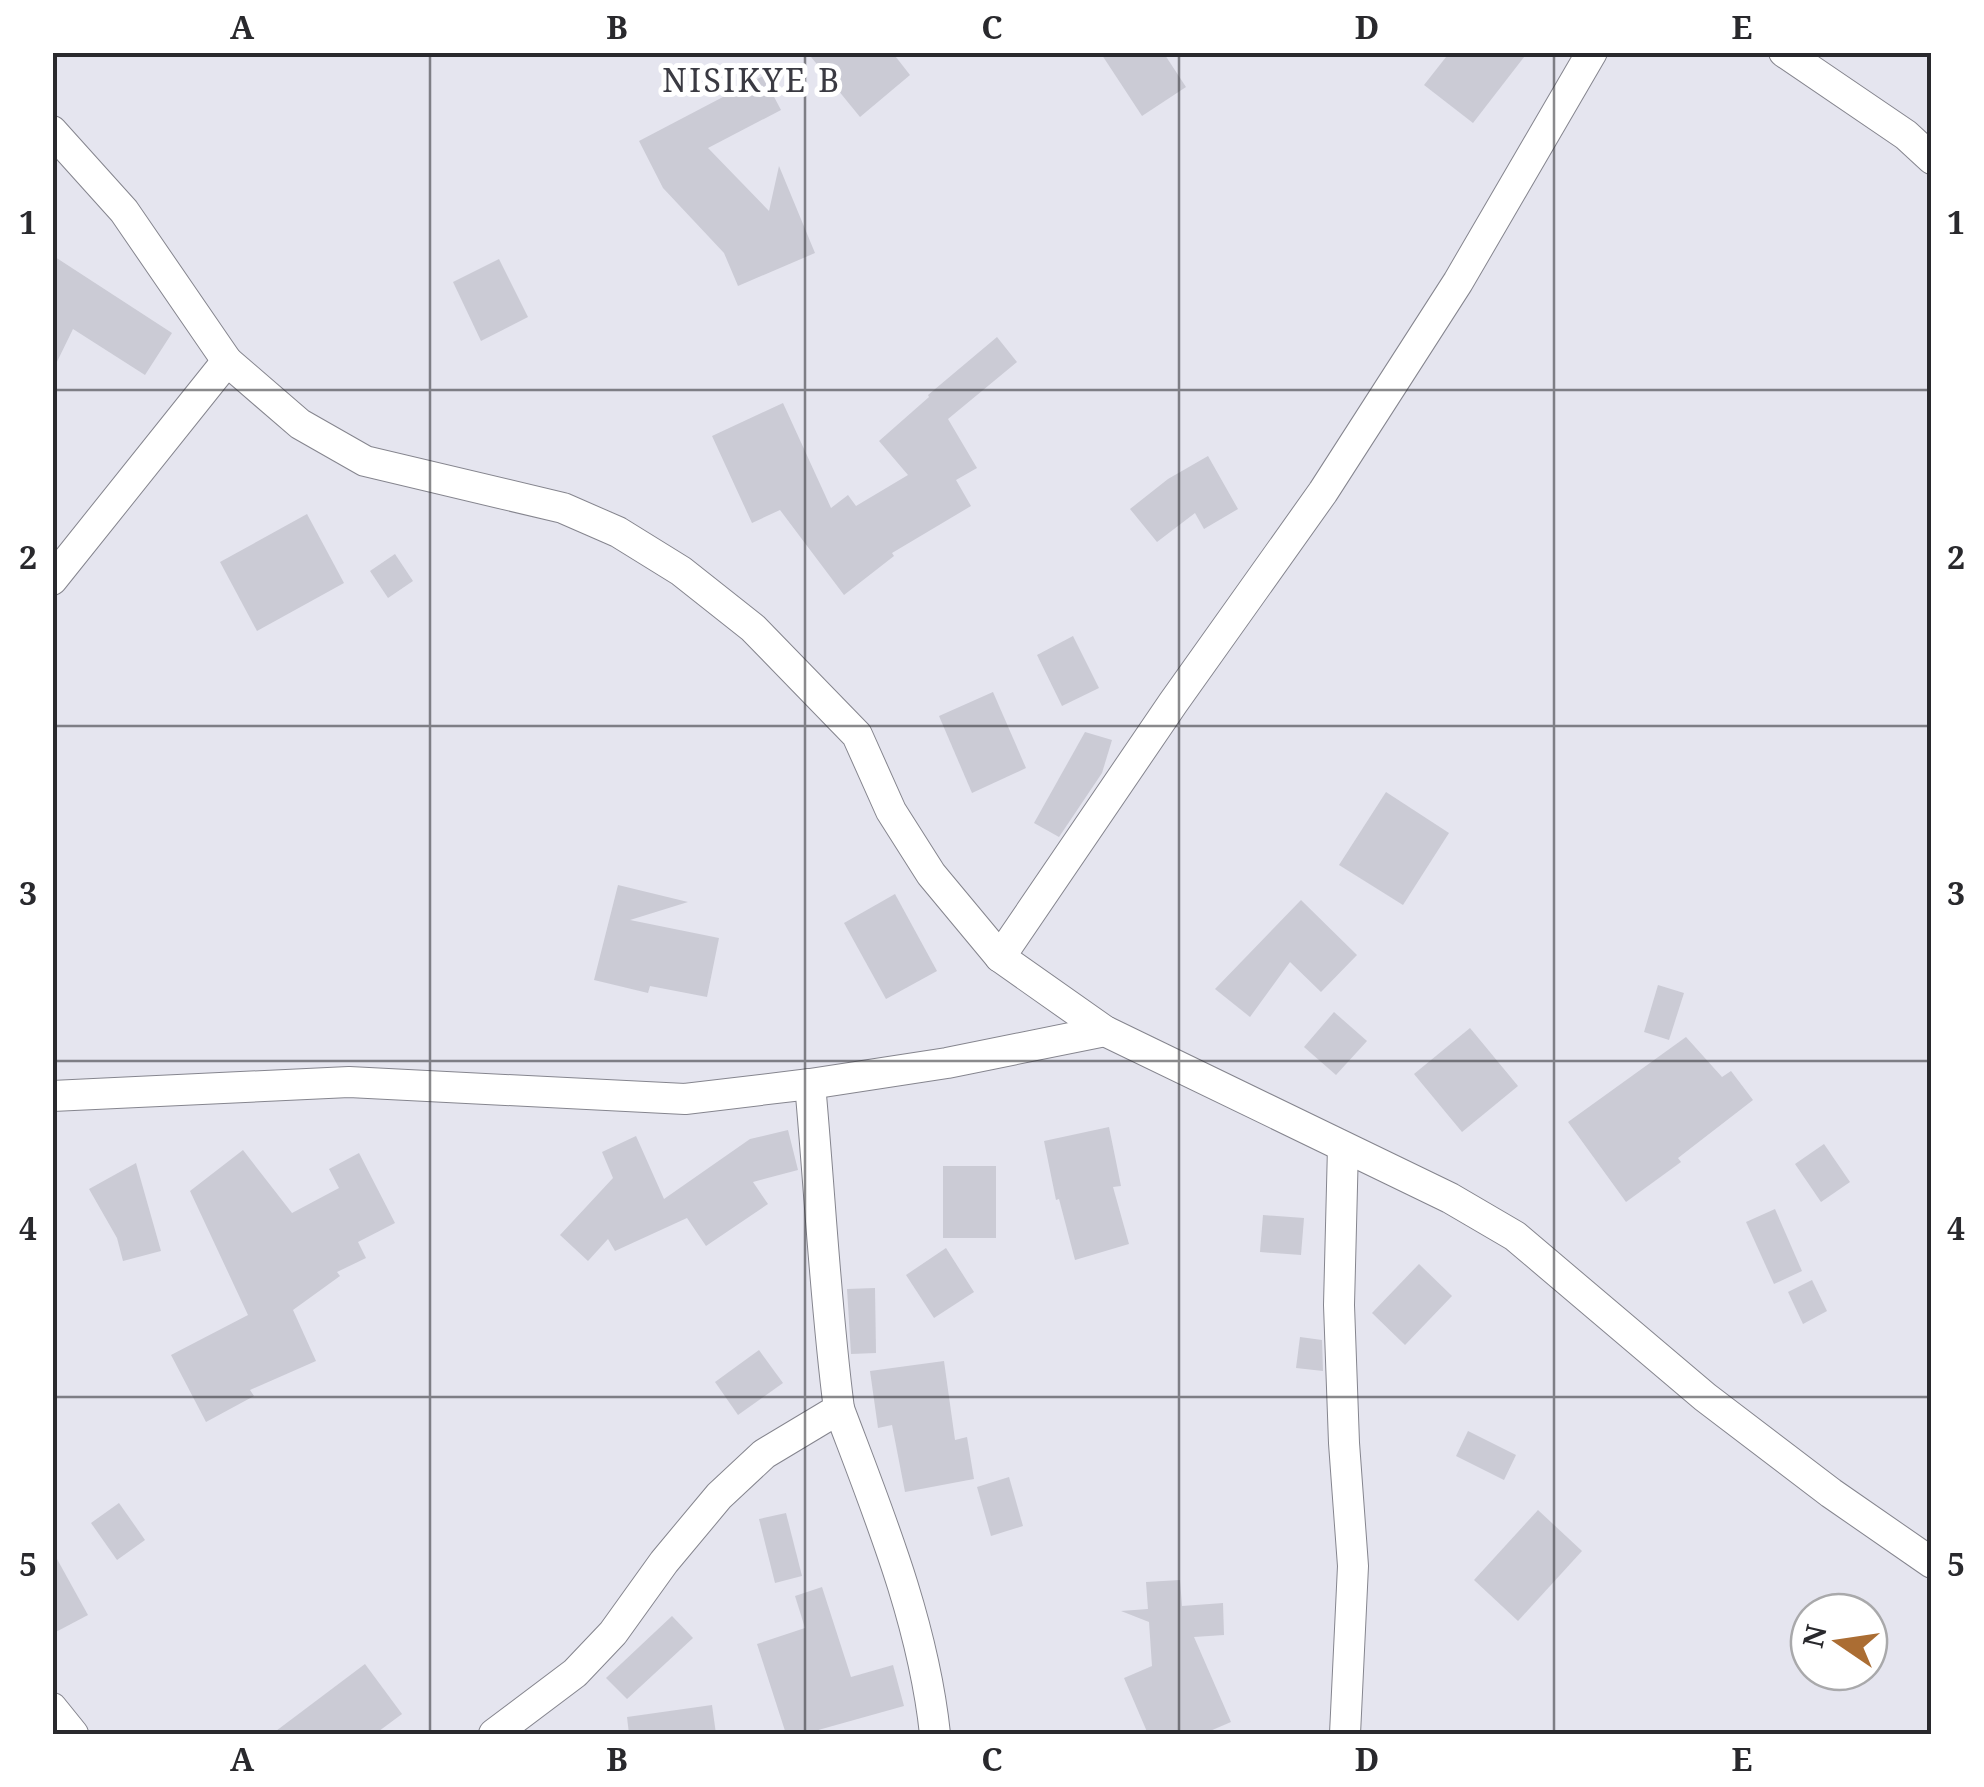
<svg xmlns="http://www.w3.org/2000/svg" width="1984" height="1787" viewBox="0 0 1984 1787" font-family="'Noto Serif',serif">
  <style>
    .building { fill: #cbcbd5 }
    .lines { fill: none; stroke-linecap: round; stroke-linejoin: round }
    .street-casing { stroke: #85858e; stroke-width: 32 }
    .street { stroke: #fff; stroke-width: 30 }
    .grid { fill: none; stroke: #29292d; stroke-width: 2.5; stroke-opacity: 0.55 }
    .labels { text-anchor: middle; stroke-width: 10; stroke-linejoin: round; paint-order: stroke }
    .neighbourhood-label { font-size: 32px; letter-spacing: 2.5px; fill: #3a3a42; stroke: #fff }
    .neatline { fill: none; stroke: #29292d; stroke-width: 4 }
    .grid-label { font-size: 32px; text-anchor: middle; font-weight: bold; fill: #29292d }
  </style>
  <rect width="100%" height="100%" fill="#e5e5ef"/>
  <g class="building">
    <polygon points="807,52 892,52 910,75 860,117"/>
    <polygon points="1100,52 1163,52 1186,87 1142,116"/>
    <polygon points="1450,52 1528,52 1473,123 1424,85"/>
    <polygon points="763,76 781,110 708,148 769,211 779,166 815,253 738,286 724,253 663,188 639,141"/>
    <polygon points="52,255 172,333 145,375 73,329 52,372"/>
    <polygon points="499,259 528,317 481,341 453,282"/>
    <polygon points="997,337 1017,362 948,419 977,468 956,480 971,506 892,553 894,556 844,595 780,510 752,523 712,436 783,403 831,508 848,495 856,506 908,475 879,441 929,397 928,395"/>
    <polygon points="1208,456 1238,509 1204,529 1195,513 1157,542 1130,509 1168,479"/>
    <polygon points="307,514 344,583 257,631 220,562"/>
    <polygon points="395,554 413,581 388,598 370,571"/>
    <polygon points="1073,636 1099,688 1062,706 1037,655"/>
    <polygon points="993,692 1026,768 972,793 939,716"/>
    <polygon points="1085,732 1112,740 1102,773 1059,837 1034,823"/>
    <polygon points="1386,792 1449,833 1403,905 1339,865"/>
    <polygon points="618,885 688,902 630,920 719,938 707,997 650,986 648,993 594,980"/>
    <polygon points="895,894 937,971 886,999 844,923"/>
    <polygon points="1301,900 1357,955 1321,992 1290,962 1250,1017 1215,989"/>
    <polygon points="1658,985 1684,993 1669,1040 1644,1032"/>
    <polygon points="1334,1012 1367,1041 1336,1075 1304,1047"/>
    <polygon points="1470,1028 1518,1086 1462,1132 1414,1074"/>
    <polygon points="1686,1037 1722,1077 1731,1071 1753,1100 1678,1158 1681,1162 1626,1202 1568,1122"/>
    <polygon points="1109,1127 1121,1186 1113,1187 1129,1244 1075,1260 1059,1199 1056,1200 1044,1141"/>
    <polygon points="788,1130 798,1170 753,1182 768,1204 706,1246 687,1218 615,1251 608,1239 588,1261 560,1235 613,1178 602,1152 636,1136 664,1199 750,1139"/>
    <polygon points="1824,1144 1850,1182 1821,1202 1795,1164"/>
    <polygon points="243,1150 292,1213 339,1188 329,1169 359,1153 395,1223 358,1242 366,1258 337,1272 340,1276 293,1310 316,1361 250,1390 254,1396 206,1422 171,1355 248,1315 190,1191"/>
    <polygon points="136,1163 161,1251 123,1261 117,1238 89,1189"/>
    <rect x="943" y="1166" width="53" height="72"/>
    <polygon points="1775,1209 1802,1271 1774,1284 1746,1222"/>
    <polygon points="1263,1215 1304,1218 1301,1255 1260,1252"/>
    <polygon points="946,1248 974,1292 934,1318 906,1275"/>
    <polygon points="1419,1264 1452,1296 1405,1345 1372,1313"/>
    <polygon points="1812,1280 1827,1311 1803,1324 1788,1292"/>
    <polygon points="875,1288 876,1353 851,1354 847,1289"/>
    <polygon points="1300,1337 1322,1340 1323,1371 1296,1368"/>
    <polygon points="759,1350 783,1383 738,1415 715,1382"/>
    <polygon points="944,1361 955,1440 967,1437 974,1479 905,1492 892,1425 878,1428 870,1371"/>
    <polygon points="1468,1431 1516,1455 1504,1480 1456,1456"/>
    <polygon points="1009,1477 1023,1526 991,1536 977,1487"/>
    <polygon points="119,1503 145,1540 117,1560 91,1523"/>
    <polygon points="1538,1510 1582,1551 1518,1621 1474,1580"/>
    <polygon points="786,1513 802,1576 775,1583 759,1519"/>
    <polygon points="52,1550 88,1615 52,1634"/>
    <polygon points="1180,1580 1182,1606 1223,1603 1224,1635 1194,1637 1231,1722 1203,1734 1148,1734 1124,1678 1152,1666 1149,1622 1121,1611 1148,1609 1146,1582"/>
    <polygon points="822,1587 851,1677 893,1665 904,1706 804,1734 786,1734 757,1644 805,1628 795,1596"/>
    <polygon points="672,1616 693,1638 627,1699 606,1678"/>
    <polygon points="365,1664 402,1714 375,1734 272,1734"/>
    <polygon points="712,1705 716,1734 629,1734 627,1717"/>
  </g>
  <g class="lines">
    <defs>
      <g id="street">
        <polyline points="1784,52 1906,135 1932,159"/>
        <polyline points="52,131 124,211 227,361 300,424 365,461 563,508 618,532 681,571 753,628 857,735 891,811 931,874 1000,957 1105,1031 1450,1198 1515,1236 1705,1397 1831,1493 1932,1563"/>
        <polyline points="52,580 227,361"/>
        <polyline points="1000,957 1173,703 1323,492 1458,282 1592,52"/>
        <polyline points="52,1096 349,1082 685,1099 810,1084 947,1063 1105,1031"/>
        <polyline points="1343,1147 1339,1305 1344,1443 1353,1566 1345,1734"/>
        <path d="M839 1409C879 1515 923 1621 935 1734"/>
        <polyline points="52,1708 73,1734"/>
        <path d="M494 1734 575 1673 613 1633 664 1562 719 1496 764 1454 839 1409C825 1301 820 1193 810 1084"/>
      </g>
    </defs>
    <use href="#street" class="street-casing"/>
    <use href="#street" class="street"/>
  </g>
  <path class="grid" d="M430 52V1734M805 52V1734M1179 52V1734M1554 52V1734M52 390H1932M52 726H1932M52 1061H1932M52 1397H1932"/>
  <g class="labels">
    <g class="neighbourhood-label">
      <text x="752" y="92">NISIKYE B</text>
    </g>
  </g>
  <rect width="1984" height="1787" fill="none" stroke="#ffffff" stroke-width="110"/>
  <g transform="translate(1839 1642) rotate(283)"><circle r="48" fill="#ffffff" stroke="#a9a9ab" stroke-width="2.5"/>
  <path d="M0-8L18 38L0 25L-18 38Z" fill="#ab6d33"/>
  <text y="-15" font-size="28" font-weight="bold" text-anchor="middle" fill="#29292d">N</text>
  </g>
  <rect x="55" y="55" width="1874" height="1677" class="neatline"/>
  <g class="grid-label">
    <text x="242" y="39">A</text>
    <text x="617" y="39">B</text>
    <text x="992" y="39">C</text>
    <text x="1367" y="39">D</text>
    <text x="1742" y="39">E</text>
    <text x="28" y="234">1</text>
    <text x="1956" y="234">1</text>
    <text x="28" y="569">2</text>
    <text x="1956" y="569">2</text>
    <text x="28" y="905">3</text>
    <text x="1956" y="905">3</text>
    <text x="28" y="1240">4</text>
    <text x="1956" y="1240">4</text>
    <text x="28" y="1576">5</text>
    <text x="1956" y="1576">5</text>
    <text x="242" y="1771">A</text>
    <text x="617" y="1771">B</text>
    <text x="992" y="1771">C</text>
    <text x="1367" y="1771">D</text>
    <text x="1742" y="1771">E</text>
  </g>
</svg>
